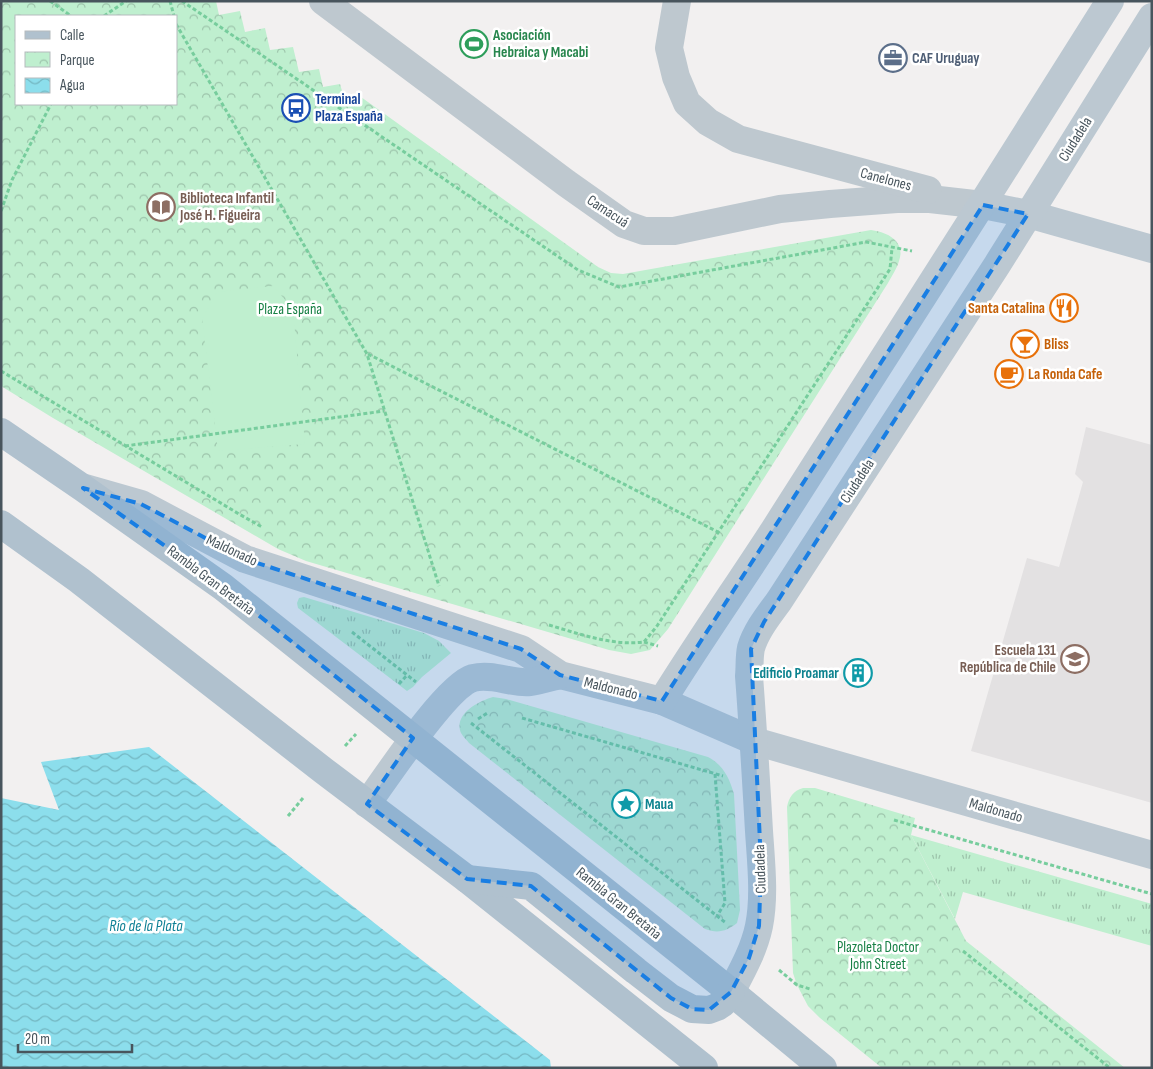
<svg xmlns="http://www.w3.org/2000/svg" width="1153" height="1069" viewBox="0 0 1153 1069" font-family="'Sofia Sans Condensed',sans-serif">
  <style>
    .education { fill: #e3e1e2 }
    .grass { fill: url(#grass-tufts) }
    .park { fill: url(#park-crowns); fill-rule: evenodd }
    .pitch { fill: #bfefcf }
    .water { fill: url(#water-waves) }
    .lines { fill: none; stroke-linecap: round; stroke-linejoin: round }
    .path { stroke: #77cd9d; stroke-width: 3; stroke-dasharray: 4 2.5; stroke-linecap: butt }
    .street { stroke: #bec8cf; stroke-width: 28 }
    .secondary { stroke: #bcc8d1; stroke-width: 28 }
    .primary { stroke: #b0c1ce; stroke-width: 28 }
    .marked { fill: #197ee3; fill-opacity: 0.2; stroke: #197ee3; stroke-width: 4; stroke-dasharray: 10 6; stroke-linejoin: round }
    .labels { text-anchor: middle; stroke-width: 5; stroke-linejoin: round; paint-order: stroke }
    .leisure-label { font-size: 15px; font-weight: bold; fill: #27864d; stroke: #fff; text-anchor: start }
    .service-label { font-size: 15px; font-weight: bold; fill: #4e5e75; stroke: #fff; text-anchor: start }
    .transit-label { font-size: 15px; font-weight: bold; fill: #164399; stroke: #fff; text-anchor: start }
    .street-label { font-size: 15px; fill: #48555d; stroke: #fff }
    .education-label { font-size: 15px; font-weight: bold; fill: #785e54; stroke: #fff; text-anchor: start }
    .food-label { font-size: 15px; font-weight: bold; fill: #c56008; stroke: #fff; text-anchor: start }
    .park-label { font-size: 15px; fill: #178045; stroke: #fff }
    .culture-label { font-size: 15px; font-weight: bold; fill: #0d838f; stroke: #fff; text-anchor: end }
    .water-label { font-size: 16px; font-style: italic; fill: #0e8095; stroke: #fff }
  </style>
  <defs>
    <pattern id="grass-tufts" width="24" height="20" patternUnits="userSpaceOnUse" patternTransform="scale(1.25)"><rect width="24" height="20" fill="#bfefcf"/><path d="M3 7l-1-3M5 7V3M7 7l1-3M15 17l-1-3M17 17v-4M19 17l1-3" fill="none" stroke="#9dc4ab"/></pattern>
    <pattern id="park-crowns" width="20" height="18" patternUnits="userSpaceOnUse" patternTransform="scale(1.25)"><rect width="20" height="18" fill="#bfefcf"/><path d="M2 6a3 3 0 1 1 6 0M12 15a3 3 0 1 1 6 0" fill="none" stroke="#9dc4ab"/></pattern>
    <pattern id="water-waves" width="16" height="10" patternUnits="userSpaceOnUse" patternTransform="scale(1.25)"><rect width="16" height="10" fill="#8cdeec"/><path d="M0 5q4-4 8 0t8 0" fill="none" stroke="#74b7c2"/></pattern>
  </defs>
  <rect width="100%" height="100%" fill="#f2f0f0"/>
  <polygon class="education" points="1086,427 1152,445 1152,803 971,751 1027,558 1059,567 1083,482 1075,474"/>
  <g class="grass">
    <polygon points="304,597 424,633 439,641 451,653 422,677 413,687 407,691 298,608 297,603 299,598"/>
    <polygon points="911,835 1152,904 1152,946 963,892 955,919"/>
  </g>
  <g class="park">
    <path d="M1 1H216L219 15 240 11 245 32 265 28 270 50 293 47 299 72 319 69 323 87 340 84 345 101 361 97 598 267 611 273 623 274 871 230C887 232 906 241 899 261 897 268 892 276 888 283L668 629 650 650 631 654 609 650 306 561 278 549 53 418 1 386ZM16 16H176V104H16Z"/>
    <path d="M493 697 506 699 708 757C723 765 729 777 734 794L740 910 737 923C727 931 718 934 705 929L469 743C467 740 463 737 461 733 453 714 479 701 493 697Z"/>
    <path d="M803 788H815L915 818 911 835 966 941 1125 1068H882L820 1018 808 1006 797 985 793 973 787 807C789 797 793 791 803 788Z"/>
  </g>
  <polygon class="pitch" points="273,286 293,309 305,444 218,451 202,319 217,292"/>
  <polygon class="water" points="149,747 550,1060 551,1068 1,1068 1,798 59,810 41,762"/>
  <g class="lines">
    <g class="path">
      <polyline points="50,1 71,16"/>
      <polyline points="170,1 174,16"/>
      <polyline points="182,1 578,270 619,287 866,242 912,251"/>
      <polyline points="104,16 126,1"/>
      <polyline points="176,24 367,354 439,586"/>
      <polyline points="1,211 12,180 51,104"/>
      <polyline points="368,354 718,532"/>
      <polyline points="1,371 239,514 262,527"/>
      <polyline points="125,446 384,411"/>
      <path d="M549 625C580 634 612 646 644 642L657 626 890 269 892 248"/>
      <polyline points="352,632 416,682"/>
      <polyline points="644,642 658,646"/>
      <polyline points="399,684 407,675"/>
      <polyline points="522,718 723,776"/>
      <polyline points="478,719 489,712"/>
      <polyline points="471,723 726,923"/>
      <polyline points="345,746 356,734"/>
      <polyline points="715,774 725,903 717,916"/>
      <polyline points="288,816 303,798"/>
      <polyline points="894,820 1152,894"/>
      <polyline points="963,951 1110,1068"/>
      <polyline points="779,970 797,985 810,989"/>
    </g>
    <g class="street">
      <polyline points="323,1 566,183 624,224 644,231 674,231 780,209 830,204 897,199 930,199 983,205"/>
      <polyline points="677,1 669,48 676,77 687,103 708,122 738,139 928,190"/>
    </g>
    <g class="secondary">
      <polyline points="983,205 1028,214 1152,249"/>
      <polyline points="85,488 141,504 245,559 521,649 560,675 662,701 754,741 1152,855"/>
      <path d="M662 701C698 643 737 587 774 530 887 354 999 178 1110 1"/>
      <path d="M367 804C386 778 446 686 473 678 493 673 511 684 530 682 540 681 551 677 560 675"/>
      <path d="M731 992C742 971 754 950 759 926 765 896 761 862 759 831 756 779 753 728 749 676 750 667 749 657 751 648 756 631 768 616 779 601L997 265 1152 17"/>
    </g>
    <g class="primary">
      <polyline points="1,432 83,488 223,587 731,992 823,1068"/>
      <polyline points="1,524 79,580 324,771 467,879 704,1068"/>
      <polyline points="467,879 531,886 636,971 671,998 692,1009 709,1010 717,1007 723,1003 731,992"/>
    </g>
  </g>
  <path class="marked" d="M983 205 1028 214 764 622 751 649 761 864 759 926 749 958 731 992 709 1010 692 1009 671 998 531 886 467 879 367 804 413 738 223 587 83 488 141 504 245 559 521 649 560 675 662 701Z"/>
  <defs>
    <symbol id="stadium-ring" viewBox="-11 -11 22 22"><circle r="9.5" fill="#fff" stroke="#2e9e5b" stroke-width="1.5"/><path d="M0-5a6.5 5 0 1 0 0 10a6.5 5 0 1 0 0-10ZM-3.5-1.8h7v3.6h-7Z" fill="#2e9e5b"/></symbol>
    <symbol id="office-ring" viewBox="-11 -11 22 22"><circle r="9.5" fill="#fff" stroke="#5c6f8a" stroke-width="1.5"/><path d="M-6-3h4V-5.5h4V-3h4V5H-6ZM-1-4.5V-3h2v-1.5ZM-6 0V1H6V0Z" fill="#5c6f8a"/></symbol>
    <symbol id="bus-ring" viewBox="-11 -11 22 22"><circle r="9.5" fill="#fff" stroke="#1a4fb4" stroke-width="1.5"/><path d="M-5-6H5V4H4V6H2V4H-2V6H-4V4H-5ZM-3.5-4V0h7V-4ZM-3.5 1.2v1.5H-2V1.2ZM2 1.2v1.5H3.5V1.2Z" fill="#1a4fb4"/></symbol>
    <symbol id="library-ring" viewBox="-11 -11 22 22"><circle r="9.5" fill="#fff" stroke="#8d6e63" stroke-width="1.5"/><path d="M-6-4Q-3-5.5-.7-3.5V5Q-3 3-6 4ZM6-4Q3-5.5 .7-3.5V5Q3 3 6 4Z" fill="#8d6e63"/></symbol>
    <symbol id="restaurant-ring" viewBox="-11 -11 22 22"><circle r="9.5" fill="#fff" stroke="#e8710a" stroke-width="1.5"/><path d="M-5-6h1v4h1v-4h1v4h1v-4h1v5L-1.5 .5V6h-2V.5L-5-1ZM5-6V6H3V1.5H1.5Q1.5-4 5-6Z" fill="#e8710a"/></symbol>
    <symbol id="bar-ring" viewBox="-11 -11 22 22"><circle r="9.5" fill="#fff" stroke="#e8710a" stroke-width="1.5"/><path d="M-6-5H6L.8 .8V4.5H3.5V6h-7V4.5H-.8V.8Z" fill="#e8710a"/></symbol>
    <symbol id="cafe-ring" viewBox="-11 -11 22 22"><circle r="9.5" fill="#fff" stroke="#e8710a" stroke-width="1.5"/><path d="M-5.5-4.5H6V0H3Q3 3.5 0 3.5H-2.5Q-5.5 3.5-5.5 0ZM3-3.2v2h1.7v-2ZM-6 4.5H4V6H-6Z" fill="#e8710a"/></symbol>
    <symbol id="school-ring" viewBox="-11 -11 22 22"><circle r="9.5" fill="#fff" stroke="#8d6e63" stroke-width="1.5"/><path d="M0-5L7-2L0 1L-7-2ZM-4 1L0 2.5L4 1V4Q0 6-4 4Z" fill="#8d6e63"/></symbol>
    <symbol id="building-ring" viewBox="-11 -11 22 22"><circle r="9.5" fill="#fff" stroke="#0f9aa8" stroke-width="1.5"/><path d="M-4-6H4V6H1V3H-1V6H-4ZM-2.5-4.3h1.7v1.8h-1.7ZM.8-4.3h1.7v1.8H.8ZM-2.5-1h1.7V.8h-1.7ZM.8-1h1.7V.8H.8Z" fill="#0f9aa8"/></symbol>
    <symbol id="sight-ring" viewBox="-11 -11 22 22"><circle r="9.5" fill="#fff" stroke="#0f9aa8" stroke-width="1.5"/><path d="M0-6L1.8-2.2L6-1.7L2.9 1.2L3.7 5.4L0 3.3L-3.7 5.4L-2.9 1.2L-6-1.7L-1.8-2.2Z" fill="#0f9aa8"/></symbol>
  </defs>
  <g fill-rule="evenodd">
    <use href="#stadium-ring" x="458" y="28" width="32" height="32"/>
    <use href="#office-ring" x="877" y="42" width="32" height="32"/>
    <use href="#bus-ring" x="280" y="92" width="32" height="32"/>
    <use href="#library-ring" x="145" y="191" width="32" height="32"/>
    <use href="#restaurant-ring" x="1048" y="292" width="32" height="32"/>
    <use href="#bar-ring" x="1009" y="328" width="32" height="32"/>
    <use href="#cafe-ring" x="993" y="358" width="32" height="32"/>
    <use href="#school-ring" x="1059" y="643" width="32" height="32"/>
    <use href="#building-ring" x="842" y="657" width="32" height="32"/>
    <use href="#sight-ring" x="610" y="788" width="32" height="32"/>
  </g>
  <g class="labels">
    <g class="leisure-label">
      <text x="493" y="40">Asociación<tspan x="493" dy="17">Hebraica y Macabi</tspan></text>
    </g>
    <g class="service-label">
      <text x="912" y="63">CAF Uruguay</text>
    </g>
    <g class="transit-label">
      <text x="315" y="104">Terminal<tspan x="315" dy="17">Plaza España</tspan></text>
    </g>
    <g class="street-label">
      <text transform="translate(1075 139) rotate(-58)" y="5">Ciudadela</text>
      <text transform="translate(886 179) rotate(15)" y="5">Canelones</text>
      <text transform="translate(608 211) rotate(33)" y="5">Camacuá</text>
      <text transform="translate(857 481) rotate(-57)" y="5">Ciudadela</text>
      <text transform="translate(232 550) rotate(25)" y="5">Maldonado</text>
      <text transform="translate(211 580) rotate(37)" y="5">Rambla Gran Bretaña</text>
      <text transform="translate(611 688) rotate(14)" y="5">Maldonado</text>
      <text transform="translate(996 810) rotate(16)" y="5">Maldonado</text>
      <text transform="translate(760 869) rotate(-92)" y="5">Ciudadela</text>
      <text transform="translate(619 903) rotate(39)" y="5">Rambla Gran Bretaña</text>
    </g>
    <g class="education-label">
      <text x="180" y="203">Biblioteca Infantil<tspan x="180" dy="17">José H. Figueira</tspan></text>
      <text x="1056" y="655" text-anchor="end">Escuela 131<tspan x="1056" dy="17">República de Chile</tspan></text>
    </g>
    <g class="food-label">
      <text x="1045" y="313" text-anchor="end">Santa Catalina</text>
      <text x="1044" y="349">Bliss</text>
      <text x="1028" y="379">La Ronda Cafe</text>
    </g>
    <g class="park-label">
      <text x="290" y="314">Plaza España</text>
      <text x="878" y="952">Plazoleta Doctor<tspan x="878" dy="17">John Street</tspan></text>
    </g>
    <g class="culture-label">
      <text x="839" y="678">Edificio Proamar</text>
      <text x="645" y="809" text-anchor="start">Maua</text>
    </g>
    <g class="water-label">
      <text x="146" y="931">Río de la Plata</text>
    </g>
  </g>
  <rect width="1153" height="1069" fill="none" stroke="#48555d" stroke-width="5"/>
  <rect x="15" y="15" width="162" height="90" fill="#ffffff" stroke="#b6bbbe"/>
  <rect x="25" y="31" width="25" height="8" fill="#b0c1ce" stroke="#b6bbbe"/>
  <text x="60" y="40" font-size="15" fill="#48555d">Calle</text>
  <rect x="25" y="52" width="25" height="15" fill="url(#park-crowns)" stroke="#b6bbbe"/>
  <text x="60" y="65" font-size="15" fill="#48555d">Parque</text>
  <rect x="25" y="78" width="25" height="15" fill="url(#water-waves)" stroke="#b6bbbe"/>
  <text x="60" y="90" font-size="15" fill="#48555d">Agua</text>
  <path d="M18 1044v8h114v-8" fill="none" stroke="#48555d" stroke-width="2.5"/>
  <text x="25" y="1044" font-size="15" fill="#48555d" stroke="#ffffff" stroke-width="4" paint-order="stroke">20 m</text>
</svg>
